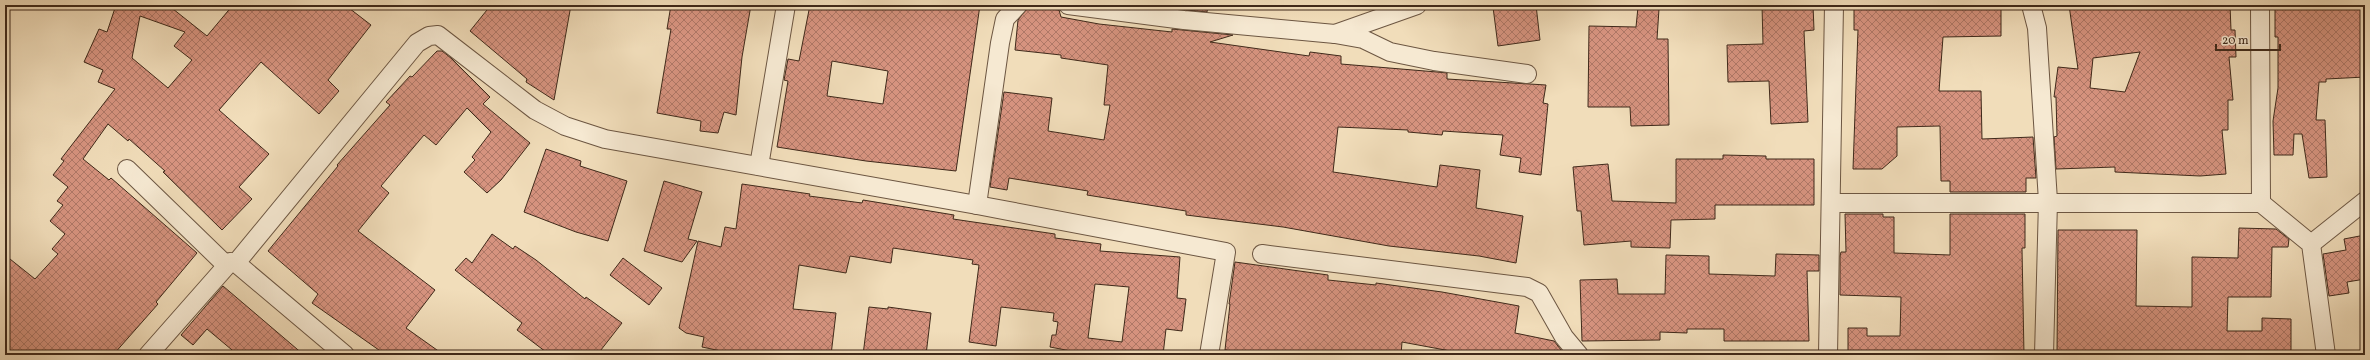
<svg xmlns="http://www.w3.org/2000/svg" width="2370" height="360" viewBox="0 0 2370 360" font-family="Vollkorn,serif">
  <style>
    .building { fill: url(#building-cross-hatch); stroke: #3f291a; fill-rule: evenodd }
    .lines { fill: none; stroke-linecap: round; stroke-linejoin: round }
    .street-casing { stroke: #6c5642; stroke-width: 20 }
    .street { stroke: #f6e9d2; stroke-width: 18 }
  </style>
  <defs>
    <pattern id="building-cross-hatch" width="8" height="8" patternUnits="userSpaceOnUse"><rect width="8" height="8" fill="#d6937f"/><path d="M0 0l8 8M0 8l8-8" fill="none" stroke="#af7867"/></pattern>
  </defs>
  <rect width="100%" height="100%" fill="#f1ddba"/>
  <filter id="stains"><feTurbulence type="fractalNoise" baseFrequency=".005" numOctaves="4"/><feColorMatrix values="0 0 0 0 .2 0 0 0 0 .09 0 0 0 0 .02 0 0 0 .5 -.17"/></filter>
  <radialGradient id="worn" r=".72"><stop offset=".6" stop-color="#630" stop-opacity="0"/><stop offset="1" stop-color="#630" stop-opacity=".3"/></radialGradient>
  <g class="building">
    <path d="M116 5H168L207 36 233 5H345L371 25 328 80 339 91 319 114 261 62 219 110 269 154 239 187 252 199 222 230 163 172 165 171 129 139 128 141 108 124 83 159 109 180 111 178 197 253 156 302 158 304 113 355H5V255L35 279 58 254 52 249 65 234 50 221 63 205 57 201 68 187 53 175 64 161 61 159 115 89 98 82 103 70 84 62 99 29 107 32ZM140 16 185 32 174 46 192 60 168 88 132 58Z"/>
    <polygon points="491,5 571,5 554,100 526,82 527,79 470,31"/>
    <polygon points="671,5 751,5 742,57 736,115 724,112 718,133 700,131 701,121 657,113 671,29 667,29"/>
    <path d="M810 5H980L956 171 866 161 777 147 788 81 784 80 788 59 799 61ZM832 61 888 71 883 104 827 96Z"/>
    <polygon points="1186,5 1208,5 1207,12 1186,10"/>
    <polygon points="1506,5 1536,5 1540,40 1498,46 1493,7"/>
    <polygon points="1762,5 1813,5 1814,30 1804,31 1808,122 1771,124 1769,81 1728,82 1727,45 1763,44"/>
    <polygon points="1854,5 2001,5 2001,36 1943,37 1939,91 1981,91 1982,139 2033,137 2036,178 2026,178 2026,192 1950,192 1950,181 1941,181 1940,126 1897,127 1897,156 1882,169 1853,169 1858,30 1854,30"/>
    <path d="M2069 5H2230L2231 30H2235L2236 57H2229L2233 100H2228V130H2222L2226 174 2200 176 2115 172V167L2056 169 2054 137 2057 136 2056 97H2054L2058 67 2078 69ZM2140 52 2125 92 2090 88 2093 58Z"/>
    <polygon points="2275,5 2365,7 2365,77 2326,79 2326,82 2319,82 2316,120 2325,120 2327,177 2309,178 2302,134 2294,134 2293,155 2274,155 2273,121 2278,88 2278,37 2275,37"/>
    <polygon points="1028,7 1059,10 1061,17 1099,24 1172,32 1172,29 1233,35 1210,42 1309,56 1310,52 1341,56 1341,64 1437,72 1447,73 1447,79 1546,85 1543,103 1548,104 1541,175 1519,172 1521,158 1500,155 1503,135 1443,131 1442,135 1408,132 1408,130 1338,127 1333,172 1437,187 1440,165 1480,170 1476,208 1523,216 1516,263 1479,256 1389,246 1283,227 1186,215 1186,211 1087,195 1088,191 1009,178 1007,190 990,187 1004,92 1052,98 1048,131 1104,140 1110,105 1104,105 1108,65 1061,58 1061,55 1015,50 1018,20"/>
    <polygon points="1638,7 1659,9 1657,39 1668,39 1669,125 1631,126 1630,107 1588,107 1589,26 1636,27"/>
    <polygon points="437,51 442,51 451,58 490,97 483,104 530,143 501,180 487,193 464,172 475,160 472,157 491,132 467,108 436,145 424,135 381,186 389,193 358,231 435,290 406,328 444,355 386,355 312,303 318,294 268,251 338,166 337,165 390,105 386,102 410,76 412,77"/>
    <polygon points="546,149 581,161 580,166 627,181 608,241 576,232 524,212"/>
    <polygon points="1723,155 1766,156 1766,159 1814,159 1814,205 1715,205 1715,219 1671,220 1670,248 1631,247 1631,241 1584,245 1581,211 1577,211 1573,167 1608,164 1612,201 1676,203 1676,159 1723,159"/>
    <polygon points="664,181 702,192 688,239 697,241 682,262 644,251"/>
    <path d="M742 184 810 194 809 196 862 203 863 200 954 215 953 219 1055 234V238L1101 244 1100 251 1180 257 1177 298 1186 299 1182 331 1166 329 1163 355H1092L1050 347 1052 335H1056L1058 322 1053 321 1054 313 1001 307 996 346 969 342 979 265 972 264 973 260 893 248 891 263 850 256 846 273 799 265 793 309 836 313 831 355H740L702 347 704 337 686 333 679 328 698 241 721 247 725 227 736 229ZM1095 284 1129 287 1122 342 1088 338Z"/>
    <polygon points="1845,214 1883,214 1883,217 1894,217 1894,253 1950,255 1950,214 2025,214 2025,248 2022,248 2024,355 1848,355 1848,328 1867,328 1867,336 1900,336 1901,297 1840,295 1840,256 1841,252 1846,252"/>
    <polygon points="2239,228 2276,229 2289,239 2288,247 2272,247 2271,297 2228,297 2227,331 2262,331 2262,318 2291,319 2291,355 2057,355 2058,230 2137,230 2136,306 2192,307 2192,257 2238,258"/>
    <polygon points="492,234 513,249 515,246 536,260 585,299 586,297 622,323 597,355 550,355 517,330 522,323 455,270 466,258 472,263"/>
    <polygon points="2365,235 2365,279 2347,282 2349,293 2329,296 2323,254 2346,250 2344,239"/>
    <polygon points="1776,254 1819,255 1819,271 1807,271 1809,341 1724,341 1724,329 1687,329 1687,333 1660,332 1660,340 1582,341 1580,280 1617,279 1618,294 1665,294 1666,255 1709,256 1709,274 1775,276"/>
    <polygon points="623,258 662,288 649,305 610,275"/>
    <polygon points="1235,262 1328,275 1328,280 1376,285 1376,283 1442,292 1519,306 1515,333 1554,341 1565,355 1472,355 1402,342 1401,355 1267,355 1225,350 1230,304 1229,304"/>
    <polygon points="223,286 304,355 238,355 207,329 193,345 181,335"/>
    <polygon points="869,307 888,309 888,307 931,313 926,355 863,355"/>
  </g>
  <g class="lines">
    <defs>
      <g id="street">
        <polyline points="1068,5 1184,20 1335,34 1363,39 1390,52 1434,61 1527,74"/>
        <polyline points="2031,5 2037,28 2048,201 2044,355"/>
        <polyline points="2260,5 2261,203 2311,244 2326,355"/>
        <polyline points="1335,34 1417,5"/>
        <polyline points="759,166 786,5"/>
        <polyline points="127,169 226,265"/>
        <polyline points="1831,203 2261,203"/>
        <polyline points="977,205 1000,43 1005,19 1018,5"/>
        <polyline points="2311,244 2365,201"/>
        <polyline points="1262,254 1527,287 1539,293 1564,337 1579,355"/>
        <polyline points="236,263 417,43 429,36 438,35 535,110 565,126 605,139 977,205 1226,252 1209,355"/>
        <polyline points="148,355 230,262 236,263 345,355"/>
        <polyline points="1828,355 1834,5"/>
      </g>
    </defs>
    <use href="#street" class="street-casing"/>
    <use href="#street" class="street"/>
  </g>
  <rect width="2370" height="360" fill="none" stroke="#f1ddba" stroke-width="20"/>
  <rect x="6" y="6" width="2358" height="348" fill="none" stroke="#3f291a" stroke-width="2"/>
  <rect x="10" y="10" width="2350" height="340" fill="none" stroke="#3f291a"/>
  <path d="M2216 44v6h64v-6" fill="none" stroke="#3f291a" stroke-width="2"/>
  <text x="2222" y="44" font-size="12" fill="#3f291a" stroke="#f6e9d2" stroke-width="3" paint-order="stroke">20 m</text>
  <rect width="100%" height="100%" filter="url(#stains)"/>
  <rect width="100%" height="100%" fill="url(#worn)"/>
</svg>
